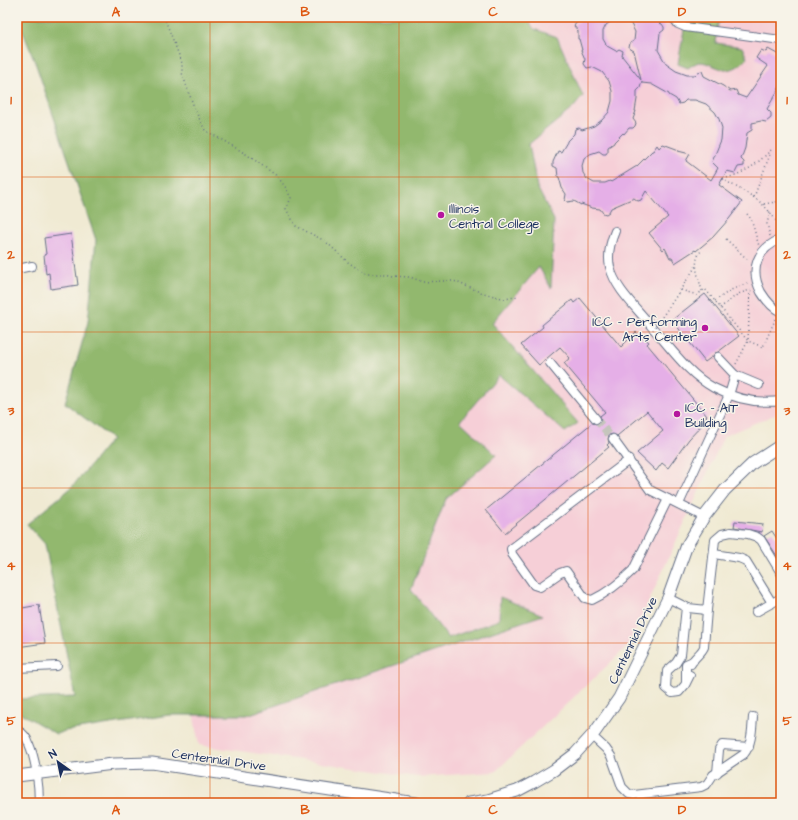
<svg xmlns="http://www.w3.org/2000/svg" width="798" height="820" viewBox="0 0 798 820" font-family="'Architects Daughter',sans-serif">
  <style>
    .built { fill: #f6cfd7 }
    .forest { fill: #92b86e; stroke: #567466 }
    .building { fill: #e5afe7; fill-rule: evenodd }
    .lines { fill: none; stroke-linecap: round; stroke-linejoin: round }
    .minor-tunnel { stroke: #c5c5bc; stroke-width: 8; stroke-dasharray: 8 4; stroke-linecap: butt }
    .minor-casing { stroke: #667087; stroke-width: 10 }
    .major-casing { stroke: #667087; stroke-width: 13 }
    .path { stroke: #667087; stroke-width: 1.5; stroke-dasharray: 1 3; stroke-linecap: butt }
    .minor { stroke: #fff; stroke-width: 8 }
    .major { stroke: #fff; stroke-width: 11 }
    .path-bridge { stroke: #667087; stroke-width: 1.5; stroke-dasharray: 1 3; stroke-linecap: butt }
    .grid { fill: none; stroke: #de5710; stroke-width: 1; stroke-opacity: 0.55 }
    .poi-dot { fill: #b5179e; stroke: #f7f3e8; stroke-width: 1.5 }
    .labels { text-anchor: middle; stroke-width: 3; stroke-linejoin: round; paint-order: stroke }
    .poi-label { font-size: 13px; fill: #1b2f5e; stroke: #f7f3e8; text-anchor: start }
    .street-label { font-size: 13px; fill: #1b2f5e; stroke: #f7f3e8 }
    .neatline { fill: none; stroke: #de5710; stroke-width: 1.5 }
    .grid-label { font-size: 13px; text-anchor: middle; font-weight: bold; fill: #de5710 }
  </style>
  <rect width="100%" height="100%" fill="#f7f3e8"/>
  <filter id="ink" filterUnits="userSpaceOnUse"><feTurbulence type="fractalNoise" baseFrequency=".025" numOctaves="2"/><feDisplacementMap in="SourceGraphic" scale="8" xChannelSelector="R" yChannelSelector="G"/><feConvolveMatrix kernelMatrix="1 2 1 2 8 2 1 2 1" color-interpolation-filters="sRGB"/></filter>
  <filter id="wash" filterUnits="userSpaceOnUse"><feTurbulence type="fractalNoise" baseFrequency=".012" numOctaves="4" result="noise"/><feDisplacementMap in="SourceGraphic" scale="16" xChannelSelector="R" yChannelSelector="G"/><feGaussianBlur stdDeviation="0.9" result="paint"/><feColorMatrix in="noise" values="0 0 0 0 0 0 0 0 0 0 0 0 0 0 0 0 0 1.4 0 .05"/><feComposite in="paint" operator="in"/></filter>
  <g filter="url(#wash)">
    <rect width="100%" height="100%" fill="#f0ead3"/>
    <polygon class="built" points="65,17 781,17 781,412 724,436 629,645 495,772 417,777 199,745"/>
    <g class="forest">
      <polygon points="17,17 526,17 534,29 557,37 583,96 573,108 529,144 537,187 554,220 551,288 539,267 492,323 578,423 565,432 499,375 460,421 496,455 446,499 411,589 448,638 499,620 500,597 543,615 247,715 169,715 65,731 56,734 17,711 17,699 75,697 45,544 27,524 71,488 112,439 65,403 88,322 96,240 34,59"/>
      <path d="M684 17H733L732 19 718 23 716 43 742 47 747 58C737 69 729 73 714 66 709 64 705 62 699 62 695 63 691 66 688 68L678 64 686 18Z"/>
    </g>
    <g id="blocks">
      <g class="building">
        <path d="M582 17H617L606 25 603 31V39L607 46 616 51 619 49 623 51 622 56 641 80 634 51 629 48 630 43 634 41 635 32 631 24 622 17H656L659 23 662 24 664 27V30L660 33 658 50 666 64 676 71 687 75H695L698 72 702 71 704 76 723 86 730 91 736 90 738 95 746 98 768 66 756 58 761 50 766 52 768 49 781 56V85L767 109 771 113V118L766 122 761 121 752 123V130L747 133 745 148 741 159 744 162V166L738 167 735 173 727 171 719 185 742 202 729 219 713 237 696 251 695 250 675 263 672 258H670L665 248 663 250 649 233 668 217 646 191 641 200 638 201 634 198 627 201 611 208 609 212 606 214 603 213 600 209 592 208 581 204V205L574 201 567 202 565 200 566 194 562 188 559 177H558L557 168 553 166V162L558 151 561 152 567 142V141L574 134 575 129 579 128 582 130 594 126 602 120 609 112 612 101V91L609 81 602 72 592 67 587 68 584 64 585 59 581 50H582L579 39H578V31L574 26 576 23 580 21ZM642 81V83L651 84 669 94V95L676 99 679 104 683 103 686 100H695L706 104 715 112 719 119 722 128 721 140 712 162 718 168 711 180 686 161 690 154 678 151 679 150 663 144 659 148 657 145 653 151H652L637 166 611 182 610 181 605 183H594L587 179 583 173 582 166 584 159 590 154 599 151 603 154H606L608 151V147L614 143V142L623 133 624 134 629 128H633L635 126 636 123 633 119 636 111H635L637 99V91L640 88Z"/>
        <polygon points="71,234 78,285 51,289 49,273 46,274 44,255 46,254 44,238"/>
        <polygon points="705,294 739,336 718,352 715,353 713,356 705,362 672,320"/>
        <polygon points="580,298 621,347 636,332 643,339 644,338 649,342 647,344 707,416 700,422 702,425 689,439 668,468 662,463 656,471 637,453 663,431 647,411 617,436 613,434 609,435 608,439 609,443 607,445 609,447 505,533 486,510 592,423 597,424 599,423 601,421 600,416 605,412 564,363 570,358 560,347 539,365 521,345 543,327 542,325 572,300 574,303"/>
        <polygon points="735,521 763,524 762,532 734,527"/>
        <polygon points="772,531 781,545 781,562 764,536"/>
        <polygon points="39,605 45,643 17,647 17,609"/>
      </g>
    </g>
  </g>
  <g filter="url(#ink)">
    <use href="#blocks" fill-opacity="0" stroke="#667087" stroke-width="1"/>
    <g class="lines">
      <polyline class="minor-tunnel" points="596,419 613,439"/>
      <defs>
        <g id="minor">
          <polyline points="673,17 678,24 685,27 781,40"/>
          <path d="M615 231C610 243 607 254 610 267 615 289 637 308 651 326 670 347 688 374 714 388 735 399 757 404 781 401"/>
          <path d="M781 239C757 249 749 269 761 292 766 300 772 308 781 312"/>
          <polyline points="17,269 32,266"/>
          <polyline points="718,357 735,375"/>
          <polyline points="550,363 596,419"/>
          <polyline points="613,439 650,490 704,517"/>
          <path d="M629 460 511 549 512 554 534 585 540 587 560 573 566 571 585 598 592 600C607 593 621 582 633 570L668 499"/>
          <polyline points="679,504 729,395 735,375 759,385"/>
          <polyline points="714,554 739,558 746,561 772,603"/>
          <polyline points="668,598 688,608 707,610 715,540 722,534 731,532 748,534 757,537 761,540 781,573"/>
          <polyline points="686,607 681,655 676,663 667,671 666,688 672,693 679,692 685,685 690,675"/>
          <polyline points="756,612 781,598"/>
          <path d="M691 664C694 657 701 654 704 647L707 610"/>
          <polyline points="17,668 57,666"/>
          <polyline points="686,682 686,664 693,661"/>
          <path d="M17 730C23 733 27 737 29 744 36 760 39 785 39 803"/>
          <path d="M592 736 606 749 611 756 622 787 629 794 634 795 701 787 707 784 713 775 744 754C752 744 752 729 753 717"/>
          <polyline points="717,773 719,750 722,745 749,747"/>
        </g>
        <g id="major">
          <polyline points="17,776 113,764 152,763 416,803"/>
          <polyline points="469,803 488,800 517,791 534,782 554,770 575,754 595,732 619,698 668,598 687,545 704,517 725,490 753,463 781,445"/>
        </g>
      </defs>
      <use href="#minor" class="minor-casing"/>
      <use href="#major" class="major-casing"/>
      <g class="path">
        <polyline points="164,17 182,63 182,73 195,110 205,130 246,154 277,176 286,188 291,198 286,209 296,226 325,241 349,263 367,274 385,274 393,276 410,277 423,282 442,281 454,281 480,292 505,299 519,296"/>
        <path d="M722 179C750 195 766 200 781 230"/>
        <path d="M723 179C745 173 755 166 771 150"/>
        <polyline points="754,197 771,152"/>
        <polyline points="764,204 781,201"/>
        <polyline points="747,214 751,219 759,246"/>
        <polyline points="777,220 781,211"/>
        <polyline points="770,236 767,224 770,211"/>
        <polyline points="726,239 749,261"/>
        <polyline points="681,290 697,295 705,289 748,341 763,347 775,320 773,317"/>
        <path d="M702 291C699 278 691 261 702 250"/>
        <polyline points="715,301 731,290 750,282"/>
        <polyline points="671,304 696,266"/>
        <polyline points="720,308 738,294 750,290"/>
        <polyline points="736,364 748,341 750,292 751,290"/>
      </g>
      <use href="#minor" class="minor"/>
      <use href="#major" class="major"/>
      <polyline class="path-bridge" points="646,340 671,304"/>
    </g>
  </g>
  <path class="grid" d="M210 17V803M399 17V803M588 17V803M17 177H781M17 332H781M17 488H781M17 643H781"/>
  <g class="poi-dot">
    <circle cx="441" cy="215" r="4"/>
    <circle cx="705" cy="328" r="4"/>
    <circle cx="677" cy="414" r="4"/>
  </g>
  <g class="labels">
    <g class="poi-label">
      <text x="449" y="213">Illinois<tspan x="449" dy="15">Central College</tspan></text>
      <text x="697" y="326" text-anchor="end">ICC - Performing<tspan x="697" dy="15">Arts Center</tspan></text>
      <text x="685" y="412">ICC - AIT<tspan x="685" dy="15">Building</tspan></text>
    </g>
    <g class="street-label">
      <text transform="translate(632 640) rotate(-64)" y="5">Centennial Drive</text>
      <text transform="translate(219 759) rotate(8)" y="5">Centennial Drive</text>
    </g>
  </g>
  <rect width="798" height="820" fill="none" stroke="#f7f3e8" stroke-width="44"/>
  <g transform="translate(58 762) rotate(327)" stroke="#f7f3e8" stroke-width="3" paint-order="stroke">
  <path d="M0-3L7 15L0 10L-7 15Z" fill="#1b2f5e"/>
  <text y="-6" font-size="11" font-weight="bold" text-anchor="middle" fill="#1b2f5e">N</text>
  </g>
  <rect x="22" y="22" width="754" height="776" class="neatline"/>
  <g class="grid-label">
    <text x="116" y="16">A</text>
    <text x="305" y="16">B</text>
    <text x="493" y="16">C</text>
    <text x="682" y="16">D</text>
    <text x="11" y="104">1</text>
    <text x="787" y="104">1</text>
    <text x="11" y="259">2</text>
    <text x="787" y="259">2</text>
    <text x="11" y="415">3</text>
    <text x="787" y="415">3</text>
    <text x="11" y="570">4</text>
    <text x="787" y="570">4</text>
    <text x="11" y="725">5</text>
    <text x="787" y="725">5</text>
    <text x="116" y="814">A</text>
    <text x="305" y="814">B</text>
    <text x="493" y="814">C</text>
    <text x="682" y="814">D</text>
  </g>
</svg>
